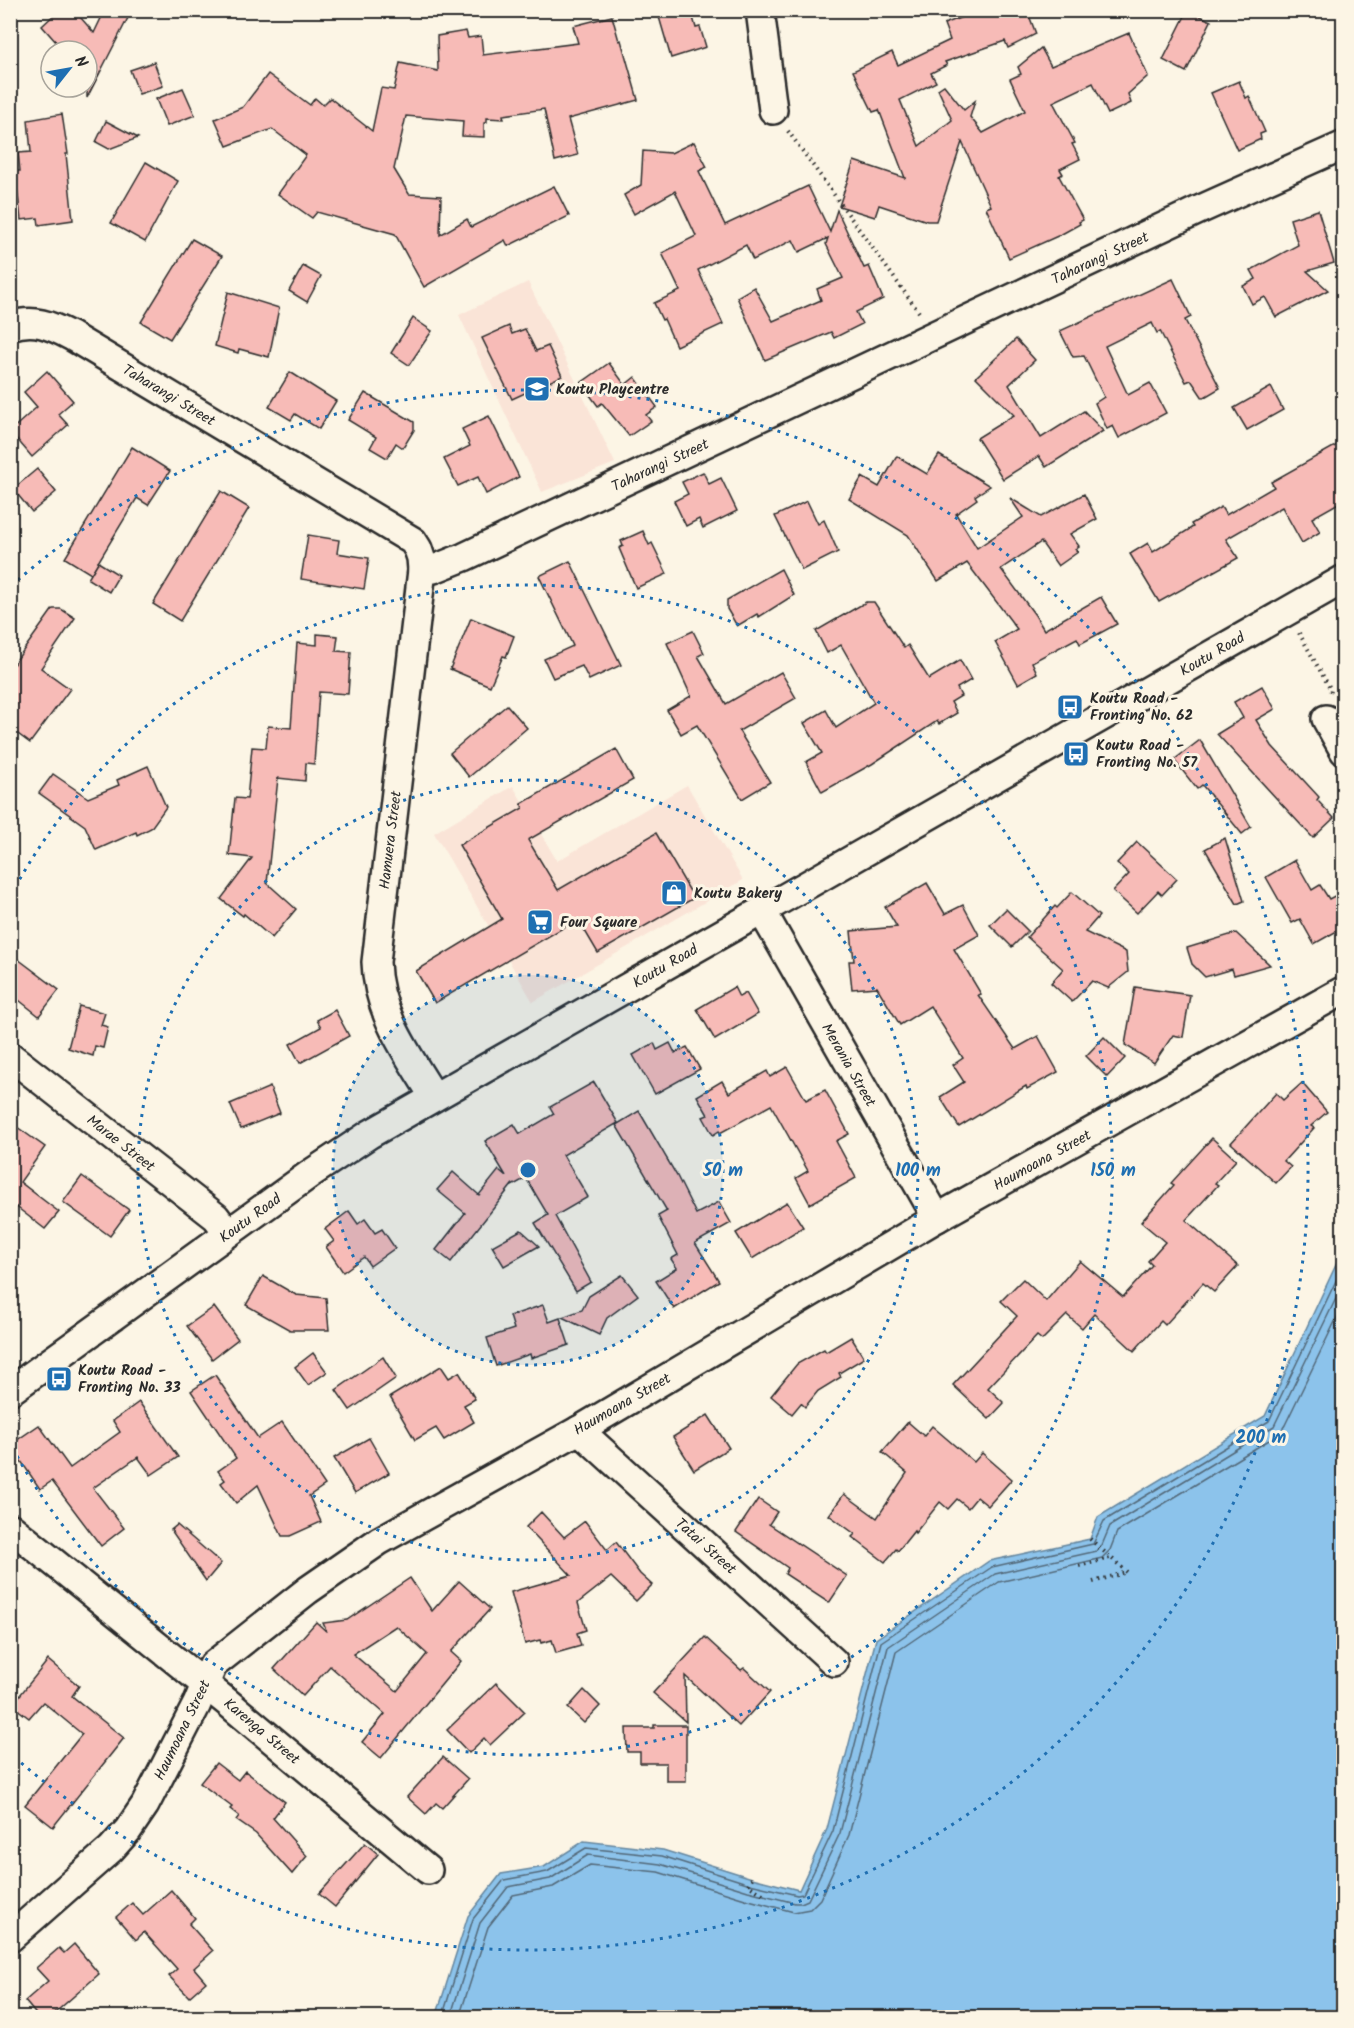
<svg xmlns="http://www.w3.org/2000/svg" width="1354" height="2028" viewBox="0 0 1354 2028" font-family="Kalam,sans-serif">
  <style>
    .built { fill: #fae4d7 }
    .water { fill: #8cc3eb; stroke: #65869e; stroke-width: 1.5 }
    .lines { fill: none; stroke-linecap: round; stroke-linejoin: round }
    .shore { stroke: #526878; stroke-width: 1.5 }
    .building { fill: #f7bbb7; stroke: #2b2b2b; stroke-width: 1.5; fill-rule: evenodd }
    .minor-casing { stroke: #2b2b2b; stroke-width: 32 }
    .path { stroke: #2b2b2b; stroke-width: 4; stroke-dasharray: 1.5 4.5; stroke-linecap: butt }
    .minor { stroke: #fcf5e5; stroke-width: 27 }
    .ring { fill: none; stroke: #1f6fb2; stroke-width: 3; stroke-dasharray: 3 6 }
    .labels { text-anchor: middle; stroke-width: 6; stroke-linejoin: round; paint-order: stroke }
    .street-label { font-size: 15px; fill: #2b2b2b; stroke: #fcf5e5 }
    .poi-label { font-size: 15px; font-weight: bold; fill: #2b2b2b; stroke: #fcf5e5; text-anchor: start }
    .centre { fill: #1f6fb2; stroke: #fcf5e5; stroke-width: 3 }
    .ring-label { font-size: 18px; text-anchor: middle; font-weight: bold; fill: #1f6fb2; stroke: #fcf5e5; stroke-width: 6; stroke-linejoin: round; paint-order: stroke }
  </style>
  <rect width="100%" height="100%" fill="#fcf5e5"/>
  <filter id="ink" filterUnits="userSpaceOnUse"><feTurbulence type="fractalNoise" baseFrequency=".0167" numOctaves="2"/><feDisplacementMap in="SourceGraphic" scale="12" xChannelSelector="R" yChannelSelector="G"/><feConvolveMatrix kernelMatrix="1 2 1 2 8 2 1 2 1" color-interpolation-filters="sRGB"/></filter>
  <g filter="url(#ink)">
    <g class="built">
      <polygon points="528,282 615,463 542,492 459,315"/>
      <polygon points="687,785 743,880 533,1002 434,833 513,786 557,861"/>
    </g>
    <polygon class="water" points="1343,1250 1343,2017 436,2017 468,1916 501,1874 544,1867 584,1841 663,1850 752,1878 799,1890 827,1829 876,1639 989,1561 1090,1539 1098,1517 1265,1416"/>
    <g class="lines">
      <g class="shore">
        <polyline points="442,2018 473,1919 504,1880 547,1872 586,1848 662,1856 750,1884 797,1895 803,1894 833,1831 881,1642 992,1567 1093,1544 1104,1521 1269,1421 1344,1264"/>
        <polyline points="450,2018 480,1923 508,1887 550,1879 588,1855 660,1864 748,1891 795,1903 801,1903 808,1900 840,1833 888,1647 995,1574 1097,1551 1102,1545 1110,1526 1274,1426 1344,1282"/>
        <polyline points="459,2018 488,1927 513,1895 553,1887 590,1865 658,1872 745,1899 794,1912 810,1909 820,1899 849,1835 896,1652 999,1582 1102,1558 1110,1550 1117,1532 1279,1434 1285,1425 1344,1303"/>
      </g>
    </g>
    <g class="building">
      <polygon points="59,10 74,10 94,33 105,10 132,10 87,98 87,51 64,51 42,26"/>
      <polygon points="657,10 691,10 696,28 700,27 706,47 671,58"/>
      <polygon points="981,10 1027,10 1036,34 1008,48 1005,41 945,62 947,65 931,73 936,82 900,100 919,146 952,120 938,89 944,85 964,110 975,101 970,117 983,133 1025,111 1010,79 1021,74 1018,67 1041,48 1051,66 1129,33 1148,76 1128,94 1131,103 1108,114 1093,83 1053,102 1075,143 1072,144 1080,159 1060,169 1063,174 1059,176 1083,220 1079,222 1080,224 1060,235 1009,258 986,208 991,206 962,142 936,221 927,221 879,205 875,217 839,206 854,161 905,178 879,110 873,112 853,71 892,52 898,65 950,40 944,24"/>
      <polygon points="1188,10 1211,21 1186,72 1163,60"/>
      <polygon points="612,16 619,41 621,40 638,100 568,119 578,155 555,161 544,109 503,115 504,119 487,118 487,122 484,123 484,137 462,136 463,121 406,116 394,169 409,194 441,196 440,235 467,219 471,227 554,186 569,216 508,246 505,240 424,287 395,234 317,212 312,218 278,194 306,155 272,129 227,146 215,119 243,107 268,74 310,105 315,98 323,105 330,98 372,131 381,88 394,90 400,63 438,71 437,36 466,31 468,38 481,36 483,55 578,43 573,26"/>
      <polygon points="154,62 163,86 139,94 130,70"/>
      <polygon points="1239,81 1246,98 1249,96 1265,132 1260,134 1261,139 1237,150 1211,93"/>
      <polygon points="183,88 195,115 167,126 156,99"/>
      <polygon points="62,114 68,154 66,154 73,220 39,225 38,218 21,220 15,171 20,171 18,153 31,152 28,120"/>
      <polygon points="106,121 138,138 109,149 96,142"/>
      <polygon points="694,142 707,167 699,171 725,225 808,186 830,232 837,210 864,268 869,266 883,299 856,312 862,324 834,338 831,332 765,360 737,297 754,287 773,321 821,300 817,289 843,278 826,244 828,238 799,252 793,240 753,260 746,245 698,270 723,324 676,346 664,319 662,320 654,303 680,291 662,253 696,236 675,191 634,214 624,195 641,185 643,151 671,153"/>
      <polygon points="146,162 178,181 145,242 111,223"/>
      <polygon points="1318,210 1334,263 1307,271 1328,290 1276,317 1265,297 1252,304 1243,286 1256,279 1251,270 1298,245 1290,219"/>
      <polygon points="192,239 222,256 170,339 141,322"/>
      <polygon points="303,266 321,276 307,302 289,291"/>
      <polygon points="1173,279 1191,317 1185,320 1220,388 1203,398 1191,380 1186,382 1160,331 1157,333 1152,323 1105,346 1128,395 1150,383 1166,413 1119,438 1113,426 1107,429 1095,403 1104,397 1084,356 1073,357 1060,331"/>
      <polygon points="228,292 279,308 269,357 239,349 238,353 215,346"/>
      <polygon points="413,318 432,331 409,365 391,353"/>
      <polygon points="509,326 512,334 525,329 536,351 548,346 562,376 512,399 482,338"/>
      <polygon points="1016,339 1035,360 1009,385 1041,438 1084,411 1103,431 1046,467 1039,456 1003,479 977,438 1014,415 976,377"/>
      <polygon points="609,363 625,385 635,377 657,407 646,415 651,421 629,436 602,403 598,406 581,383"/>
      <polygon points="47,371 73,401 58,414 68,425 32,457 10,431 37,407 24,392"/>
      <polygon points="290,372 336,401 319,429 295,414 291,420 269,407"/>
      <polygon points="1271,387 1283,410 1247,430 1234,408"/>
      <polygon points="365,393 414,422 414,430 403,448 396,443 387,458 370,448 376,437 348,420"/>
      <polygon points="489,416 519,477 486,494 478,477 458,486 444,459 470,446 462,429"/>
      <polygon points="1344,441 1344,500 1312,518 1320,532 1302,543 1282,507 1226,539 1238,558 1159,602 1130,554 1148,543 1153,552 1193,527 1191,524 1221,507 1226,515 1274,487 1271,482"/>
      <polygon points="132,447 170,471 148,505 137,498 91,574 65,558"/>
      <polygon points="939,455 990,486 975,496 977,499 956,514 977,548 1023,517 1010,498 1041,517 1084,494 1097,519 1070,534 1079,546 1075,549 1078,552 1058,566 1041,542 1001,569 1035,615 1044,630 1101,597 1117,624 1080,644 1077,638 1032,662 1037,673 1018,684 995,642 1017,629 967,563 938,581 908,535 849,499 862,477 879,487 897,456 927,474"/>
      <polygon points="37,469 56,492 32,512 13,489"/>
      <polygon points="703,472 709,484 721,478 737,511 703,528 699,519 686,526 674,501 688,494 682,482"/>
      <polygon points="221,491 249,508 180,621 153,604"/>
      <polygon points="807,501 818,524 824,520 838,552 802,570 775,516"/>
      <polygon points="643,531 649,545 652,543 667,574 636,588 619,548 623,546 621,541"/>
      <polygon points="308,535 339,540 337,553 369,558 364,589 301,579"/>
      <polygon points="570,561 621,665 589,680 582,666 553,678 544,659 573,646 539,576"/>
      <polygon points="98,562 119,575 109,592 88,579"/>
      <polygon points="781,569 794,595 759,617 757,614 737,626 727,609 727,600"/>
      <polygon points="866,602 874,602 904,648 908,645 929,679 960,660 971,680 957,688 961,696 951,702 957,713 939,724 937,721 872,764 822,792 806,762 822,753 804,723 826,710 836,728 874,703 841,645 827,653 816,631"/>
      <polygon points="53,609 61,609 75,618 41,668 70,689 30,743 10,728 10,669"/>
      <polygon points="471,618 514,636 506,657 503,656 490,686 450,669"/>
      <polygon points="693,631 704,653 698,656 726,704 781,672 796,698 739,731 770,782 742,799 697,725 681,734 667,710 691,696 667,643"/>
      <polygon points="317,634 338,636 336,651 351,652 348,694 319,692 314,764 306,763 305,781 278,778 267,883 296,909 272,938 244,914 243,916 221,899 252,858 229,855 235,798 247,799 252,747 266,748 268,726 291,728 297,643 317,645"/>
      <polygon points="1262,686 1275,709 1256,720 1272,746 1319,797 1317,800 1334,818 1313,838 1217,734 1243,718 1234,702"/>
      <polygon points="507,705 527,728 469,777 450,753"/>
      <polygon points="1200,740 1251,827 1242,834 1202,785 1197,789 1174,760"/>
      <polygon points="616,749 633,780 528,840 558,890 656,833 694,898 598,953 578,919 435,1003 416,971 502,919 459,845 523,808 521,804"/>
      <polygon points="148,766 166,807 151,828 137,835 136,832 96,850 85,826 39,793 53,774 88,798 119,785 117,780"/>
      <polygon points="1225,838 1244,901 1237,904 1205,849"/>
      <polygon points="1137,842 1177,879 1162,895 1158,891 1137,913 1113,891 1129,874 1117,863"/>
      <polygon points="1295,860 1312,890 1320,885 1329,899 1344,891 1344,927 1314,944 1300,919 1292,923 1266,877"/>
      <polygon points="927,883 945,914 963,905 979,935 954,949 981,994 978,995 1015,1049 1038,1036 1058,1072 1027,1089 1026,1086 959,1127 940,1097 964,1082 953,1065 963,1058 930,1006 900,1025 877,987 852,989 849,961 854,961 851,931 897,927 885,907"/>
      <polygon points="1072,892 1099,916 1085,932 1126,952 1128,972 1108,988 1092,981 1072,1002 1051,983 1063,969 1027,937 1055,906 1057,908"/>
      <polygon points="1006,909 1028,931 1012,947 990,925"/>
      <polygon points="1236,933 1270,965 1234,975 1232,969 1205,977 1192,964 1187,948"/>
      <polygon points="10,953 59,990 39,1016 10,993"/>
      <polygon points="734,987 739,997 746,993 758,1014 715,1040 697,1009"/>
      <polygon points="1135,987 1190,995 1183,1037 1173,1035 1154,1063 1125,1045"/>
      <polygon points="79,1006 105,1013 101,1025 108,1027 103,1048 95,1046 93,1056 68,1048"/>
      <polygon points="335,1010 349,1036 300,1063 290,1044 321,1027 317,1020"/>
      <polygon points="1104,1037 1125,1058 1107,1077 1086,1056"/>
      <polygon points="654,1043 657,1050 670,1043 675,1053 687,1047 700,1069 655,1094 633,1055"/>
      <polygon points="787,1067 806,1100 825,1090 849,1134 836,1141 856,1178 810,1204 796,1178 808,1171 771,1105 720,1133 719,1131 713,1135 703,1117 708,1115 697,1096 722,1081 729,1093 767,1071 770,1077"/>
      <polygon points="594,1082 618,1123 563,1155 588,1197 555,1216 591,1282 576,1291 535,1223 548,1215 526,1178 512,1186 512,1185 451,1262 436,1250 465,1213 437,1190 453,1172 479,1195 499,1170 506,1176 485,1141 514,1124 520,1134 554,1114 550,1107"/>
      <polygon points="1302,1083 1327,1112 1311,1126 1314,1128 1284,1161 1291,1167 1276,1183 1231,1143 1276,1093 1283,1100"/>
      <polygon points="270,1087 280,1113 241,1129 230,1104"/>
      <polygon points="639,1111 677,1176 696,1214 719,1202 731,1223 695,1243 719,1281 674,1309 656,1281 677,1268 671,1259 678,1255 658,1216 667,1211 616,1125"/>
      <polygon points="10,1122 45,1147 20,1182 59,1212 45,1229 10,1202"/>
      <polygon points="1212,1138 1236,1160 1215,1183 1218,1185 1186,1220 1238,1266 1214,1292 1203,1283 1165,1325 1161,1321 1134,1351 1094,1314 1082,1328 1067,1315 1042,1340 1037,1336 988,1388 1004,1403 989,1419 953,1385 1017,1316 1001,1301 1023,1279 1046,1301 1080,1261 1123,1297 1152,1265 1148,1261 1165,1242 1141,1222 1174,1185 1171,1183"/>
      <polygon points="82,1176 129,1210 110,1236 63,1202"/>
      <polygon points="787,1202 803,1227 752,1259 736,1233"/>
      <polygon points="349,1211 358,1224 365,1219 375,1233 382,1229 395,1248 370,1266 364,1257 343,1272 326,1247 334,1241 325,1229"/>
      <polygon points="521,1230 539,1246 504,1266 492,1246"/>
      <polygon points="622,1275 638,1295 607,1318 599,1335 562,1317 582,1310 589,1296"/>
      <polygon points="263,1276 296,1295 326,1298 329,1330 290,1330 246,1305"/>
      <polygon points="543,1305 549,1322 560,1318 569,1345 531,1358 530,1354 496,1366 487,1338 514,1329 510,1316"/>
      <polygon points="214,1307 238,1339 212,1359 187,1326"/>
      <polygon points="851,1337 864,1358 839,1373 841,1377 818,1391 805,1407 801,1403 792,1414 771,1396 797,1364 824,1349 826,1352"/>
      <polygon points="313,1353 327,1372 308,1385 295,1367"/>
      <polygon points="383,1357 396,1378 350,1410 336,1390"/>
      <polygon points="441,1366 449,1378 459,1372 475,1399 464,1405 474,1422 444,1440 436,1428 415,1440 390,1397"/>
      <polygon points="215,1375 258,1438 282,1422 325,1485 309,1496 321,1522 290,1536 282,1536 258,1485 236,1503 221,1483 225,1480 218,1471 236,1458 191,1391"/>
      <polygon points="139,1402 178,1457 151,1475 138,1457 93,1488 124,1528 101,1546 52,1481 40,1489 10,1445 39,1425 70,1468 120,1432 113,1421"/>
      <polygon points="708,1415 729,1448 694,1470 673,1437"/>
      <polygon points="908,1422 924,1436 932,1426 974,1462 982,1453 1012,1479 988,1506 977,1497 968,1508 957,1499 948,1509 940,1502 915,1533 914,1531 898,1551 896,1549 885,1562 852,1537 855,1534 829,1515 844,1494 877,1518 907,1473 882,1452"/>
      <polygon points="369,1438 389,1473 355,1493 334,1458"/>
      <polygon points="758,1499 777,1512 769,1524 847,1576 829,1603 785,1574 788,1568 736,1532"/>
      <polygon points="541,1512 564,1537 585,1521 607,1550 616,1542 640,1574 652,1585 636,1601 611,1577 578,1603 586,1630 577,1633 581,1646 556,1653 552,1640 541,1643 540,1640 525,1644 511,1592 571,1575 526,1527"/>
      <polygon points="177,1525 221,1563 206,1581 171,1530"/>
      <path d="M410 1578 432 1611 459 1581 490 1609 451 1652 461 1661 381 1758 362 1742 385 1714 330 1666 303 1696 274 1669 316 1622 327 1632 323 1623 347 1620ZM396 1626 427 1654 397 1691 353 1654Z"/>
      <polygon points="705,1637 741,1670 744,1668 770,1692 739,1726 685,1676 686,1722 653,1693"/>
      <polygon points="48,1660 79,1686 72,1696 124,1738 53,1827 25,1805 82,1734 43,1702 29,1718 12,1705"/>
      <polygon points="496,1683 525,1712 490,1745 484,1738 469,1753 447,1730"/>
      <polygon points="584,1690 600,1706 584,1723 568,1708"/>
      <polygon points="654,1725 686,1725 686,1781 666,1781 666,1763 640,1763 640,1752 627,1752 626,1728 654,1728"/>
      <polygon points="443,1757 468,1779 442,1808 436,1803 426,1814 407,1797"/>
      <polygon points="216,1763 238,1780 245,1771 285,1802 273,1818 307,1856 292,1874 256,1834 236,1820 239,1816 230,1809 232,1807 200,1783"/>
      <polygon points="365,1843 378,1854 335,1907 319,1894"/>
      <polygon points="171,1890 195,1918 189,1924 213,1951 194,1968 206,1982 189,1997 169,1976 177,1969 144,1932 136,1940 116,1917 132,1903 143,1915"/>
      <polygon points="74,1944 99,1974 49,2018 39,2018 25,2001 48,1981 36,1968 59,1948 64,1953"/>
    </g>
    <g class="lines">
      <defs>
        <g id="minor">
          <polyline points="760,10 773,110"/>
          <path d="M10 326C34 318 50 325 71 336L413 541 418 549 421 558 422 570 376 962C377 1013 408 1055 434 1097"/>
          <polyline points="422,570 434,569 464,557 1201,209 1344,145"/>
          <polyline points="1326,719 1344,751"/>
          <polyline points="762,911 937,1218"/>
          <polyline points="10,1056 216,1217 228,1233"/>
          <polyline points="10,1391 310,1174 370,1134 1344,579"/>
          <polyline points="579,1430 834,1662"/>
          <polyline points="10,1527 227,1702 428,1870"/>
          <polyline points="10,1938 111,1849 128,1830 145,1805 197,1704 213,1665 308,1590 379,1541 579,1430 937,1218 1344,990"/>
        </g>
      </defs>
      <use href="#minor" class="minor-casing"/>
      <g class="path">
        <polyline points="788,131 921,315"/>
        <polyline points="1299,633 1331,690 1330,695"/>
        <polyline points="1090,1539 1127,1572"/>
        <polyline points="1079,1566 1110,1558"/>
        <polyline points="1093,1582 1127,1572"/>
        <polyline points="752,1878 748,1885 763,1894"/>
      </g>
      <use href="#minor" class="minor"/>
    </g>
  </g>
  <circle cx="528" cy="1170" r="195" fill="#1f6fb2" fill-opacity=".12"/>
  <g class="ring">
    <circle cx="528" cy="1170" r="195"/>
    <circle cx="528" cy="1170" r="390"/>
    <path d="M11 895A585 585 0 1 1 11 1445"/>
    <path d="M11 586A780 780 0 1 1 11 1754"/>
  </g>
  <defs>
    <symbol id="school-square" viewBox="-11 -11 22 22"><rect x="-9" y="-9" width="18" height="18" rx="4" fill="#1f6fb2" stroke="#fcf5e5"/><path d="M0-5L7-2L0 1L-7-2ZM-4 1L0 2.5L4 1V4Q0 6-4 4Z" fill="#fff"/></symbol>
    <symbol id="bus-square" viewBox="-11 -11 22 22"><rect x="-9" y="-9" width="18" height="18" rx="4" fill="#1f6fb2" stroke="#fcf5e5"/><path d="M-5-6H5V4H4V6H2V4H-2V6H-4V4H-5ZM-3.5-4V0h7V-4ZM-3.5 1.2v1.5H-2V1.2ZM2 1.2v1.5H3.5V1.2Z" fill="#fff"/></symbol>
    <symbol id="shop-square" viewBox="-11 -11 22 22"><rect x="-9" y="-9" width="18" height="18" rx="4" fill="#1f6fb2" stroke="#fcf5e5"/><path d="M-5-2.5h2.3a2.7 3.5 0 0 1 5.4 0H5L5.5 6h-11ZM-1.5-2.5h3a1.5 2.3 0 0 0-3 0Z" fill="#fff"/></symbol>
    <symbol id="supermarket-square" viewBox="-11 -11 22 22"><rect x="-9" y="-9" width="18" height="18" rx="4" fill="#1f6fb2" stroke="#fcf5e5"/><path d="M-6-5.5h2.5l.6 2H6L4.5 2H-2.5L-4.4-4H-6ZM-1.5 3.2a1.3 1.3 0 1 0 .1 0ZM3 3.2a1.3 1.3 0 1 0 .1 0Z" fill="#fff"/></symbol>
  </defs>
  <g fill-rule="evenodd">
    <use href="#school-square" x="522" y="374" width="30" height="30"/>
    <use href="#bus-square" x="1055" y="692" width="30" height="30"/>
    <use href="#bus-square" x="1061" y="739" width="30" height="30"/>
    <use href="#shop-square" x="659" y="878" width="30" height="30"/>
    <use href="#supermarket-square" x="525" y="907" width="30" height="30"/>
    <use href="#bus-square" x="44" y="1364" width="30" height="30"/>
  </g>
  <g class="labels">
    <g class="street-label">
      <text transform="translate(1100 258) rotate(-25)" y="5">Taharangi Street</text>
      <text transform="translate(169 395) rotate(31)" y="5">Taharangi Street</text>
      <text transform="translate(660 465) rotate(-25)" y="5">Taharangi Street</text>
      <text transform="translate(1212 654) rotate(-30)" y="5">Koutu Road</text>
      <text transform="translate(390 840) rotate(-83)" y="5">Hamuera Street</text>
      <text transform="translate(665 966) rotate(-30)" y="5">Koutu Road</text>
      <text transform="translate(849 1065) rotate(60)" y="5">Merania Street</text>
      <text transform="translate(121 1143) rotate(38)" y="5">Marae Street</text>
      <text transform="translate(1042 1160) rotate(-29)" y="5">Haumoana Street</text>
      <text transform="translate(250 1218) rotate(-36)" y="5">Koutu Road</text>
      <text transform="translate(622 1404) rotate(-30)" y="5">Haumoana Street</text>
      <text transform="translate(706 1546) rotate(42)" y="5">Tatai Street</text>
      <text transform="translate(182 1730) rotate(-64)" y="5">Haumoana Street</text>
      <text transform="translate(262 1731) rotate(40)" y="5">Karenga Street</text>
    </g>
    <g class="poi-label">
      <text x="556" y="394">Koutu Playcentre</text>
      <text x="1090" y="703">Koutu Road -<tspan x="1090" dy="17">Fronting No. 62</tspan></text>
      <text x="1096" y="750">Koutu Road -<tspan x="1096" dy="17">Fronting No. 57</tspan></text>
      <text x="694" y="898">Koutu Bakery</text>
      <text x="560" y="927">Four Square</text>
      <text x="78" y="1375">Koutu Road -<tspan x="78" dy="17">Fronting No. 33</tspan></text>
    </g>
  </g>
  <circle cx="528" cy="1170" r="9" class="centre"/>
  <g class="ring-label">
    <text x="723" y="1176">50 m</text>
    <text x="918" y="1176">100 m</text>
    <text x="1113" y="1176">150 m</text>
    <text x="1261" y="1443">200 m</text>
  </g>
  <rect width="1354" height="2028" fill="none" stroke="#fcf5e5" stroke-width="36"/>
  <rect x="18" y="18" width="1318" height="1992" fill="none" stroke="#2b2b2b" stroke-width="2" filter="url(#ink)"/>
  <g transform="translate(69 69) rotate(59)"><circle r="28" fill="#fcf5e5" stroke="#a8a49b" stroke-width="1.5"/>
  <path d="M0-4.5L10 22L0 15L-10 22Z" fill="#1f6fb2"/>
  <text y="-9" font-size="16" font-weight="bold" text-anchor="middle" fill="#2b2b2b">N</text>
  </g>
</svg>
